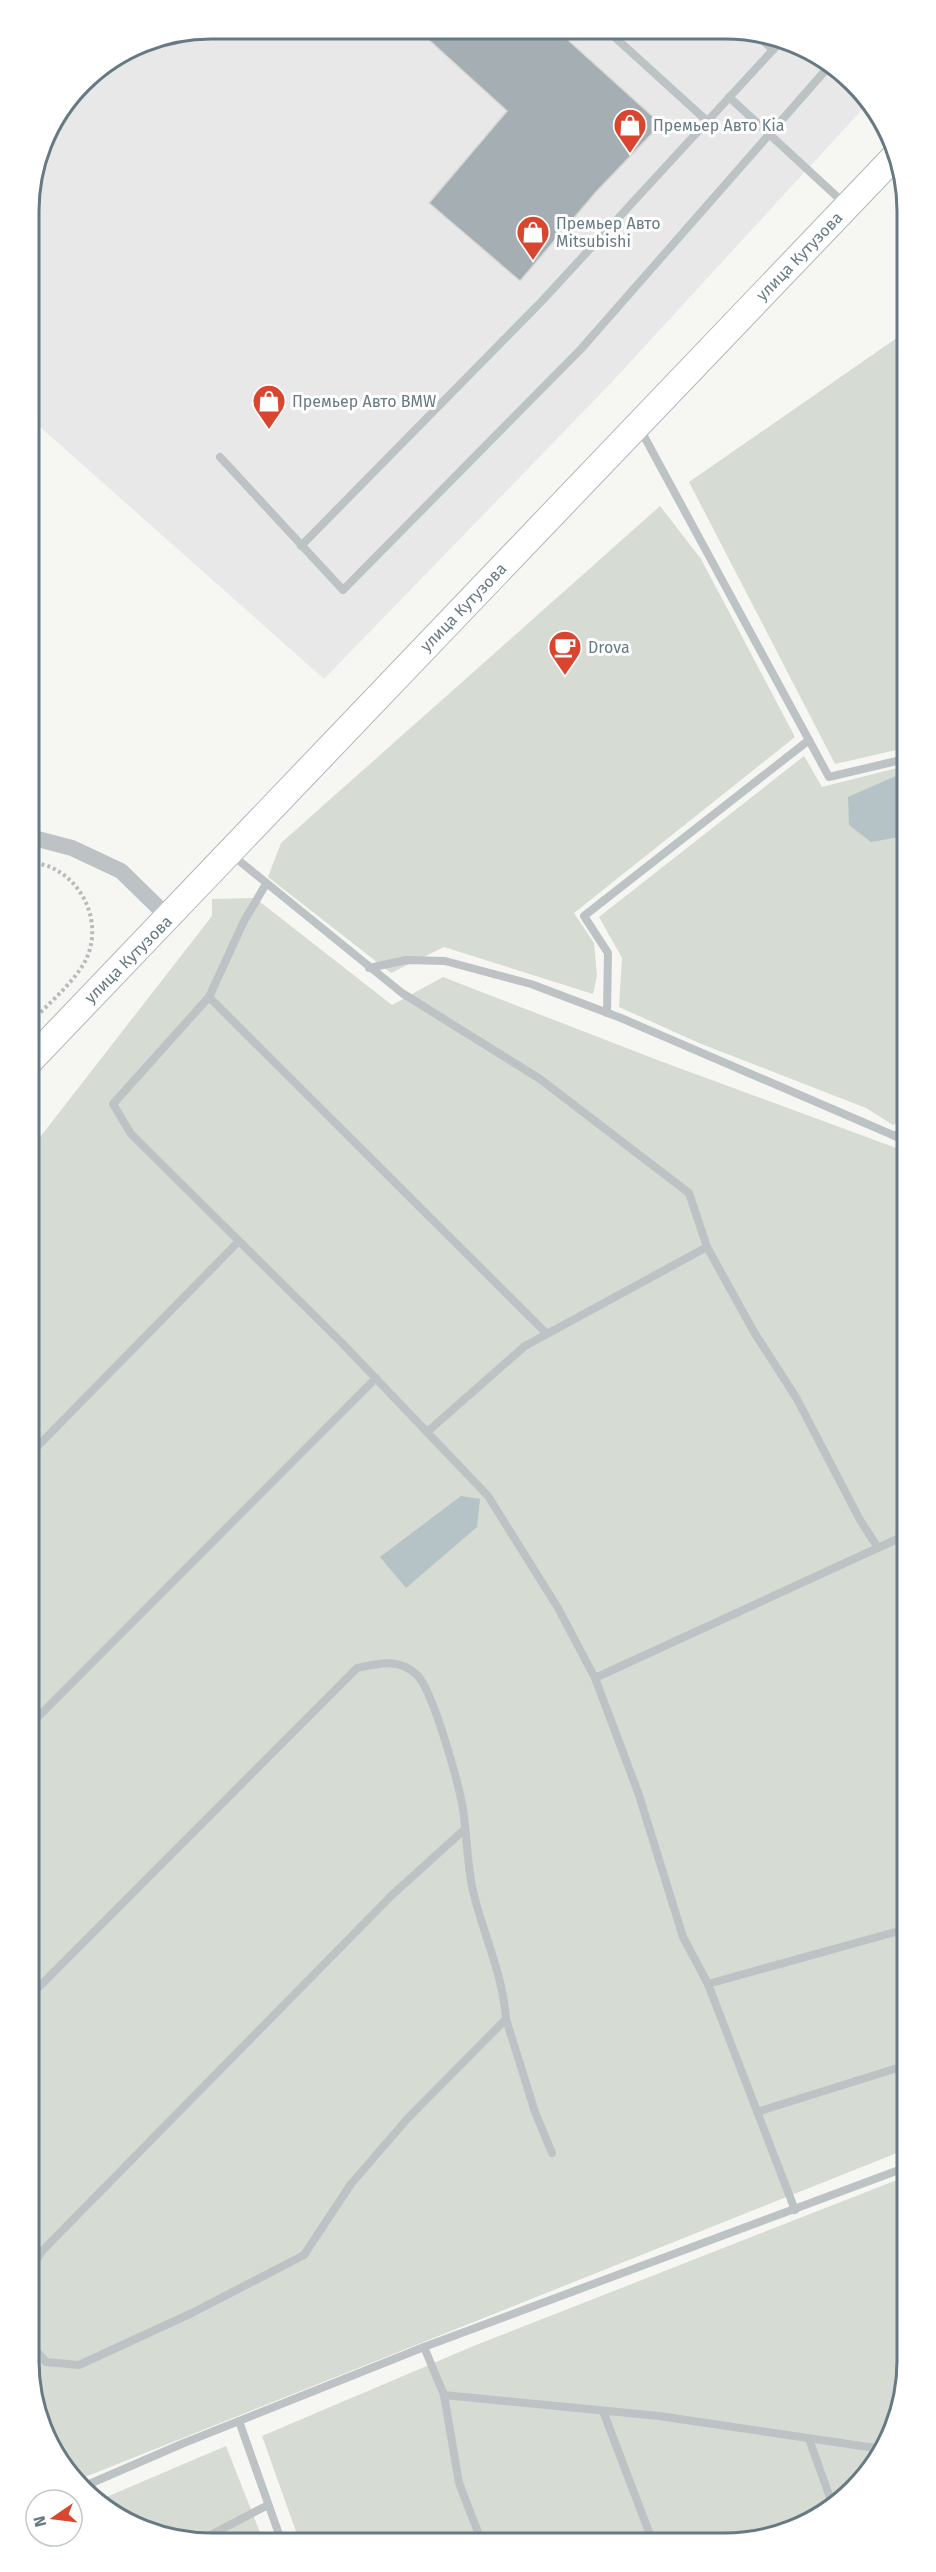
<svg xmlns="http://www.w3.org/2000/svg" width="936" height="2572" viewBox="0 0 936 2572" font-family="'Fira Sans',sans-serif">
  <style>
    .built { fill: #e7e8e7 }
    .green { fill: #d6dbd3 }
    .water { fill: #b5c3c6 }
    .building { fill: #a5aeb3; stroke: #d8d8d6; stroke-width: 1.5 }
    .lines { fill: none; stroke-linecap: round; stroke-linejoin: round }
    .primary-casing { stroke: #b1b7ba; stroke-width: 28 }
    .path { stroke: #b8bbbd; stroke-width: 4; stroke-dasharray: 3 3; stroke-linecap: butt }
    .lane { stroke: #bdc2c5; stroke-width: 8 }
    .street { stroke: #bdc2c5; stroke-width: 16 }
    .primary { stroke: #fff; stroke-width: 26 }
    .labels { text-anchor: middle; stroke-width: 6; stroke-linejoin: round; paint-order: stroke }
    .poi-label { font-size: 16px; fill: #677983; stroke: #fff; text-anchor: start }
    .street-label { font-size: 16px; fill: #677983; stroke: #fff }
    .rim { fill: none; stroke: #677983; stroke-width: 3 }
  </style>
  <rect width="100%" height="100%" fill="#f6f6f3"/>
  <polygon class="built" points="211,29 761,32 816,53 854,82 869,102 610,384 324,679 29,417 29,198 47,130 90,74 141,42"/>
  <g class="green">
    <polygon points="904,333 905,748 835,764 689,482"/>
    <polygon points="660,506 701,559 795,737 574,913 594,943 597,976 593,994 444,947 391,973 268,877 281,843"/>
    <polygon points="804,756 822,787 905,766 905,1118 893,1125 866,1108 699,1043 619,1007 622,958 599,917"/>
    <polygon points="255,898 392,1005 443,977 660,1061 899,1149 905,1155 907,2149 75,2481 53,2452 32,2397 30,1150 212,916 212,899"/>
    <polygon points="907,2176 907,2373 894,2431 863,2481 817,2519 761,2540 299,2540 262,2436 476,2345"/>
    <polygon points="226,2446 263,2540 175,2540 130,2525 97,2501"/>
  </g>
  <g class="water">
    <polygon points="905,772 905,836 871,842 849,825 848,797"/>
    <polygon points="461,1496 480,1499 477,1527 406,1588 380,1557"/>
  </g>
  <polygon class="building" points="418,30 558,31 661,124 596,192 520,281 429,203 507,111"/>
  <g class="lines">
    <defs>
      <polyline id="primary" points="30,1061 897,154"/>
    </defs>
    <use href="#primary" class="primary-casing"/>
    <path class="path" d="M30 861C38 864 49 865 56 870 89 888 103 932 83 965 69 987 47 1005 30 1023"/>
    <g class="lane">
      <polyline points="608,31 707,121"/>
      <polyline points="754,32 773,50"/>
      <polyline points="729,97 846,205"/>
      <polyline points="639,427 829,777 905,759"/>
      <polyline points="220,457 343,590 581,349 831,64"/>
      <polyline points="301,546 542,301 782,40"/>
      <polyline points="232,855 402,993 540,1079 689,1193 707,1247 525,1346 427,1432"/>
      <polyline points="266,884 244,921 209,997 113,1104 131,1134 342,1343 488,1496 558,1608 595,1678 906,1535"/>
      <polyline points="369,968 406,960 445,961 531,984 621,1018 895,1136 905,1129"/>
      <polyline points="209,997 547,1334"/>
      <polyline points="607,1013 608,953 584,916 809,740"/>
      <polyline points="895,1136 905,1142"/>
      <polyline points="707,1247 754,1332 797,1399 860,1520 878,1548"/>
      <polyline points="31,1453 239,1241"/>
      <polyline points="595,1678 639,1795 683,1937 708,1984 795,2210"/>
      <polyline points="31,1724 376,1378"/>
      <polyline points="708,1984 906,1929"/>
      <path d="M31 1995 357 1668C379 1663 400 1658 417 1675 433 1690 459 1785 463 1809 467 1836 467 1864 473 1891 483 1934 503 1974 506 2019"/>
      <polyline points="757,2112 907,2065"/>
      <polyline points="32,2266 43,2250 392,1895 465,1829"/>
      <polyline points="32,2346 46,2362 79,2365 192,2313 304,2255 351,2184 408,2118 506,2019 535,2112 552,2153"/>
      <polyline points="424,2347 444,2395 659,2416 882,2449"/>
      <polyline points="444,2395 459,2483 481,2540"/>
      <polyline points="603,2411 652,2540"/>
      <polyline points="239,2421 281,2540"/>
      <polyline points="809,2439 833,2506"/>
      <polyline points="80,2488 184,2443 424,2347 907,2167"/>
      <polyline points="201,2540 268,2505"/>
    </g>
    <polyline class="street" points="30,837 72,848 121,871 169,918"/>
    <use href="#primary" class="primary"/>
  </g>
  <defs>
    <symbol id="shop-pin" viewBox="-11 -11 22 30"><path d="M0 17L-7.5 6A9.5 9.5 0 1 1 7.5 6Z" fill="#da452f" stroke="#fff"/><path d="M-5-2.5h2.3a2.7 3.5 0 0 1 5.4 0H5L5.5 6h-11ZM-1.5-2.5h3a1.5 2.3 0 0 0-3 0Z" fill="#fff"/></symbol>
    <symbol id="cafe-pin" viewBox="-11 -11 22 30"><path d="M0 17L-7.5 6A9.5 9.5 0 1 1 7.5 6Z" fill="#da452f" stroke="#fff"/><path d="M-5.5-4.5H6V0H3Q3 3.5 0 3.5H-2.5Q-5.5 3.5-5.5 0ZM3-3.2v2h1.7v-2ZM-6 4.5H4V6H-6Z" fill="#fff"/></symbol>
  </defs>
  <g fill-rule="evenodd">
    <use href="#shop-pin" x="611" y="106" width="38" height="52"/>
    <use href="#shop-pin" x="514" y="213" width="38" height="52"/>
    <use href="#shop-pin" x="250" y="382" width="38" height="52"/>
    <use href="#cafe-pin" x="546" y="628" width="38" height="52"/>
  </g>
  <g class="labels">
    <g class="poi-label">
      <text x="653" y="131">Премьер Авто Kia</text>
      <text x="556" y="229">Премьер Авто<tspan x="556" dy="18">Mitsubishi</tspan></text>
      <text x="292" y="407">Премьер Авто BMW</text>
      <text x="588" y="653">Drova</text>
    </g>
    <g class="street-label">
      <text transform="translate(799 256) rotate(-46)" y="6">улица Кутузова</text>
      <text transform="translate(463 607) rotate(-46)" y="6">улица Кутузова</text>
      <text transform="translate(128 959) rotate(-45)" y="6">улица Кутузова</text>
    </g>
  </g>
  <path d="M0 0H936V2572H0ZM211 39H725A172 172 0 0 1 897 211V2361A172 172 0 0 1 725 2533H211A172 172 0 0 1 39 2361V211A172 172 0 0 1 211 39Z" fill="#fff" fill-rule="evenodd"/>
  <path class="rim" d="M211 39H725A172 172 0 0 1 897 211V2361A172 172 0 0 1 725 2533H211A172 172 0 0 1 39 2361V211A172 172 0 0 1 211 39Z"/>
  <g transform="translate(54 2518) rotate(256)"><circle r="28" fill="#ffffff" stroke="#c2c9cd" stroke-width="1.5"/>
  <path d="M0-4.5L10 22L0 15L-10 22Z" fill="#da452f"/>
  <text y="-9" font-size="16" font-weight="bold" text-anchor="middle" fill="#677983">N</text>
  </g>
</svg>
